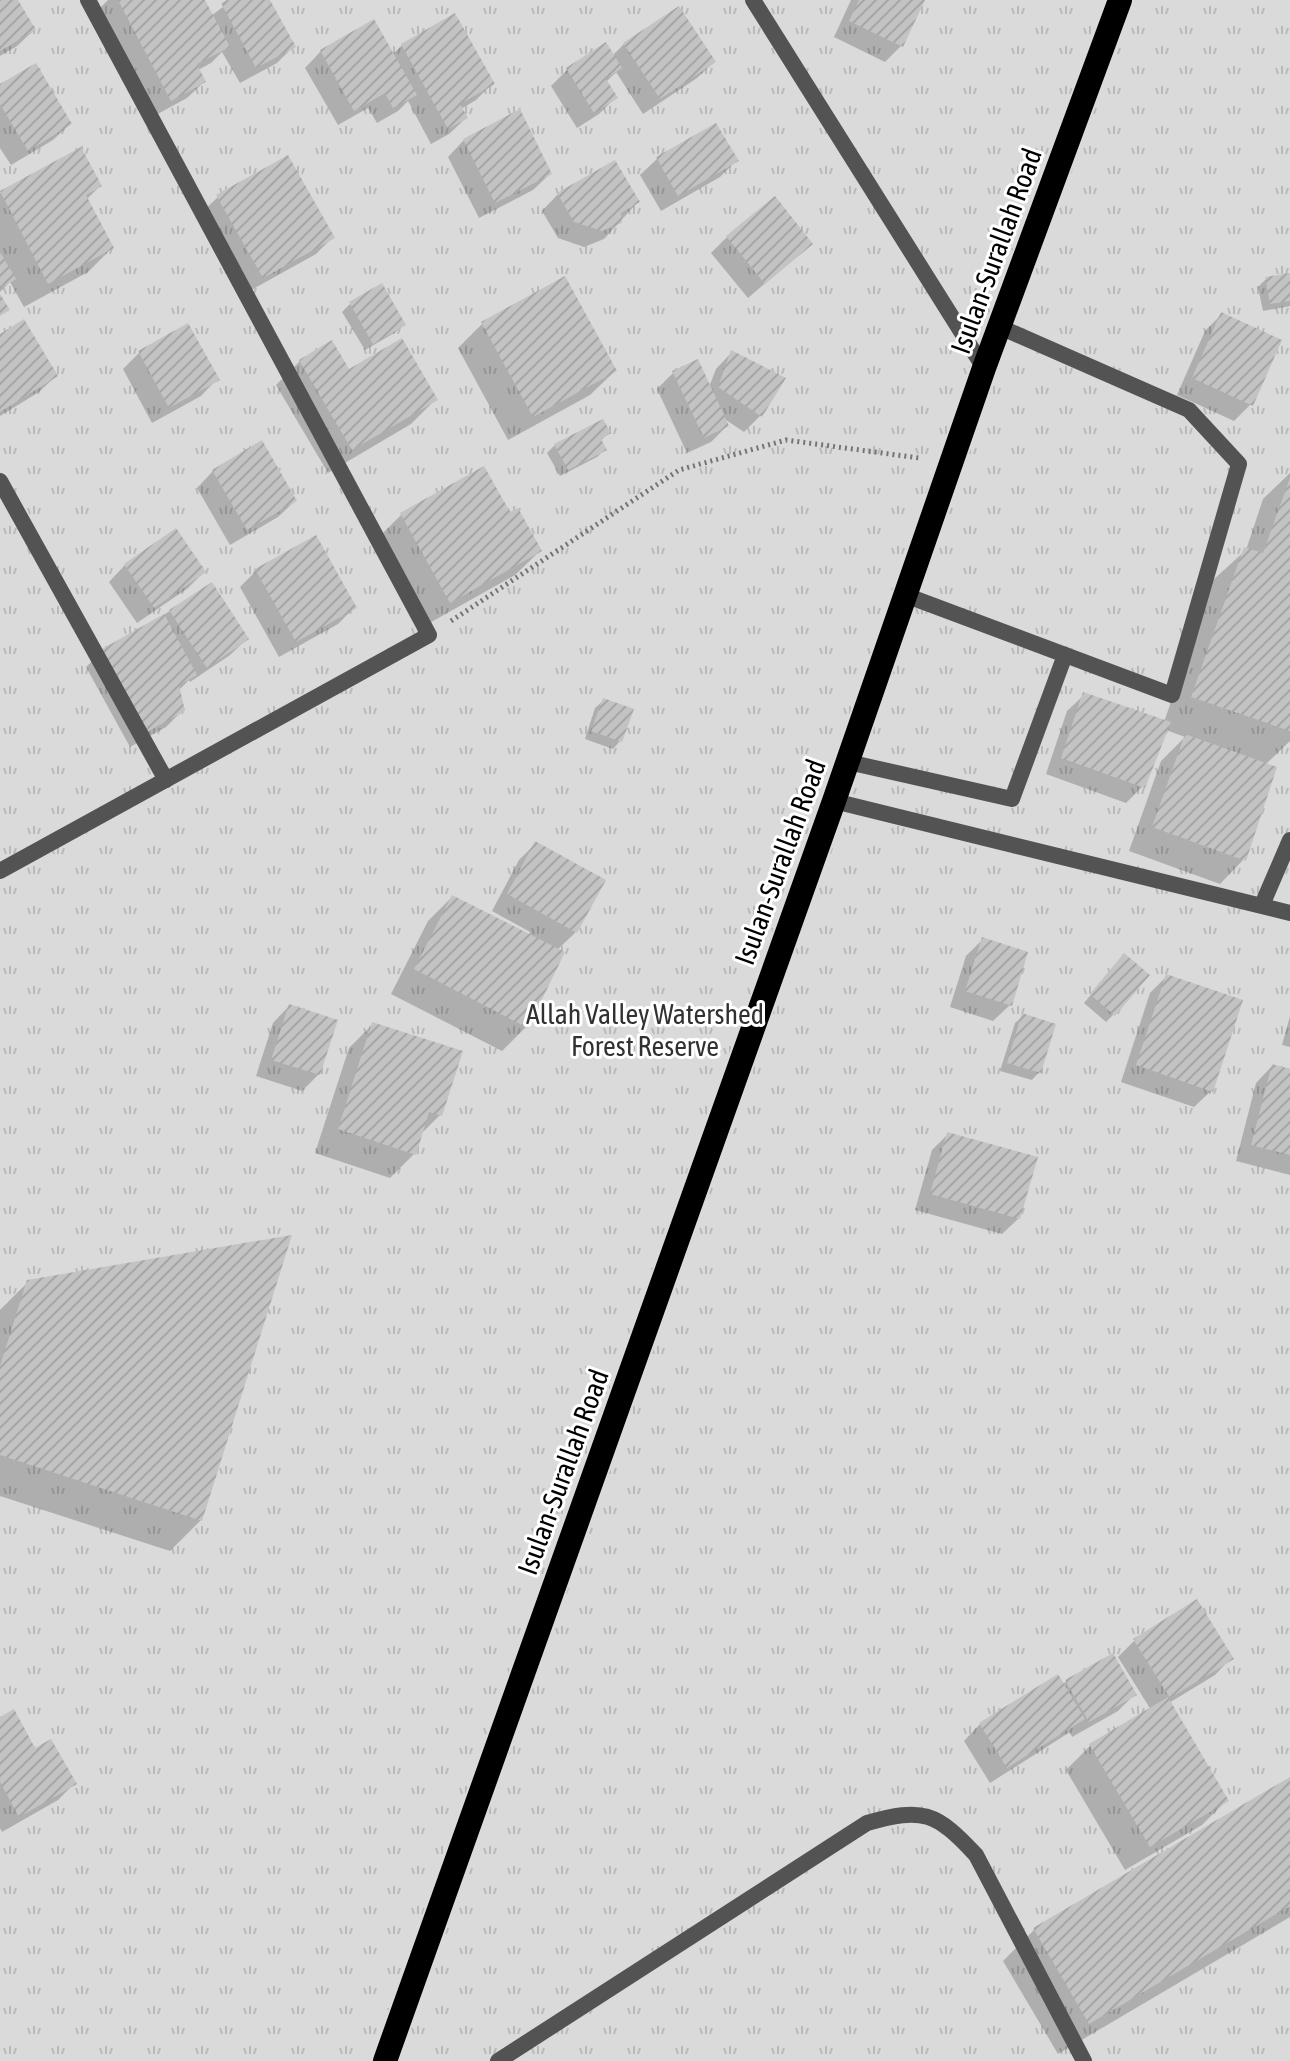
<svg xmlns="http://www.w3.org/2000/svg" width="1290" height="2061" viewBox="0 0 1290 2061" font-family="'Asap Condensed',sans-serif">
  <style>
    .park { fill: url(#park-tufts) }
    .shadow { fill: #0003 }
    .building { fill: url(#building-hatch) }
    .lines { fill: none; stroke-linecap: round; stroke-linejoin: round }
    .highway-casing { stroke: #dbdbdb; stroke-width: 28 }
    .path { stroke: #757575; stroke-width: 5; stroke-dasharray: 2 4; stroke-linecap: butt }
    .lane { stroke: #535353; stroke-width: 16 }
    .street { stroke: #535353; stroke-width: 16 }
    .highway { stroke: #000; stroke-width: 24 }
    .labels { text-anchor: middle; stroke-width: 6; stroke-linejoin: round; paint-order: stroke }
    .street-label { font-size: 28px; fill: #000; stroke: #fff }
    .park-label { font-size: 28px; fill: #313131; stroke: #fff }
  </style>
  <defs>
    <pattern id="park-tufts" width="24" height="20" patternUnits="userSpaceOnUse" patternTransform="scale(2)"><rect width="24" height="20" fill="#dadada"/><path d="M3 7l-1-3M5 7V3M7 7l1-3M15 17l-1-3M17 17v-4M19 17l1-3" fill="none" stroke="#b9b9b9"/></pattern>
    <pattern id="building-hatch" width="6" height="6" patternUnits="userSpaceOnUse" patternTransform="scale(2)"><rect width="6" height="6" fill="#c3c3c3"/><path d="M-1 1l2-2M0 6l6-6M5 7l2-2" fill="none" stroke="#a6a6a6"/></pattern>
  </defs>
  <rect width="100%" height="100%" fill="#fff"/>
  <rect class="park" x="0" y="0" width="1290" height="2061"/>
  <g class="shadow">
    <polygon points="0,0 16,0 34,30 17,46 0,56"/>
    <polygon points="108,0 202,0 211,16 232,0 268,0 293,47 277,63 240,83 222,52 211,63 198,70 204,82 187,98 154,116 98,10"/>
    <polygon points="851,0 923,0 901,46 885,62 834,37"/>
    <polygon points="624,44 714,62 697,78 643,114 616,72 606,82 615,98 599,114 577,128 551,86 567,70 606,45 612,56"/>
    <polygon points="402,45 492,84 476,100 461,109 466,118 449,134 431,144 408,101 398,111 377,123 368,108 338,125 305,68 321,51 392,55"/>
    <polygon points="0,86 70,124 53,140 11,165 0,148"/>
    <polygon points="716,125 736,161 720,177 661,211 640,175 657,159"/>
    <polygon points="464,140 550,174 533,190 479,218 448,157"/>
    <polygon points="80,150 100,186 86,200 112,248 88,272 24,307 10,282 0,292 0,193"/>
    <polygon points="558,194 638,202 604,239 584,247 558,238 542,211"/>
    <polygon points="218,197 332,238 316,254 246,293 201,213"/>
    <polygon points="727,237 811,244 748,298 711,253"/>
    <polygon points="1290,275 1290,306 1263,311 1258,287 1266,279"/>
    <polygon points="350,304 403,325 396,332 365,350 342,312"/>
    <polygon points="1222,314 1251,404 1234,421 1177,395 1205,331"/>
    <polygon points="482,324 615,371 590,395 508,440 458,348"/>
    <polygon points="0,336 56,376 39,392 0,416"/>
    <polygon points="732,352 783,379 760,416 744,432 723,418 727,426 711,442 687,453 657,389 674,372 709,387 716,369"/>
    <polygon points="139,353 217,379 201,396 152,423 123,369"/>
    <polygon points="300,361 348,372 435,400 411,424 328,473 276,385"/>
    <polygon points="609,433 600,441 604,450 597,457 560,476 547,453 555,445"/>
    <polygon points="213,471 295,501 278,517 230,545 197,488"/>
    <polygon points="1290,473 1290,741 1265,765 1244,859 1220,884 1129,851 1161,761 1185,737 1166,730 1143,786 1126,803 1046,774 1067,711 1084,695 1164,722 1213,580 1246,550 1263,499"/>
    <polygon points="402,514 509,515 540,551 515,575 426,625 377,539"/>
    <polygon points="125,565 204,572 188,588 137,623 109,582"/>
    <polygon points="257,570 354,608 338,624 279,657 240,587"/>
    <polygon points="170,611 247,639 230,655 190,682 189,680 178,691 183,710 166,727 130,747 86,667 103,651"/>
    <polygon points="603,701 620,741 613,749 585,739 595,708"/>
    <polygon points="535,844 576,932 557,950 526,1027 502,1051 391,994 428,921 452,897 529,936 530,932 492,911 519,860"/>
    <polygon points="982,940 1010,1005 993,1021 950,1007 966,956"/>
    <polygon points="1117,963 1114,1014 1106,1022 1084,1003"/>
    <polygon points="1166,977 1211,1091 1194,1107 1121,1082 1150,993"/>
    <polygon points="289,1006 319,1074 302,1091 256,1076 273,1023"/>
    <polygon points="1023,1016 1039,1072 1032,1080 1000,1071 1015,1023"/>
    <polygon points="1290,1016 1290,1047 1282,1045"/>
    <polygon points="373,1024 440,1115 420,1135 414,1154 390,1178 315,1153 349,1048"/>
    <polygon points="1272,1066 1290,1071 1290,1175 1236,1161 1256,1083"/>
    <polygon points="948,1134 1019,1218 1002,1234 915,1210 932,1150"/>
    <polygon points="28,1282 201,1520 170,1551 0,1496 0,1310"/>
    <polygon points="1196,1602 1231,1658 1215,1675 1169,1703 1226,1801 1202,1825 1125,1870 1066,1770 1090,1746 1151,1710 1118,1657 1134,1641"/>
    <polygon points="1066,1682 1134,1695 1118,1711 1072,1737 1070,1732 990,1783 964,1741 980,1724"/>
    <polygon points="0,1719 74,1784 58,1800 2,1832 0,1828"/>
    <polygon points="1289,1779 1290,1917 1058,2054 1003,1961 1034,1930"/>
  </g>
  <g class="building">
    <polygon points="0,0 18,0 36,30 0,51"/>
    <polygon points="118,0 205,0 230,47 197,64 206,82 171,101"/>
    <polygon points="227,0 270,0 296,47 256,68 221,3"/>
    <polygon points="859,0 925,0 903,47 849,21"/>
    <polygon points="679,6 716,62 660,99 623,43"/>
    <polygon points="455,13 495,84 460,104 468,118 448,129 401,44"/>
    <polygon points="374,19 417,95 393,108 385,93 354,111 320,50"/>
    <polygon points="606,42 622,68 606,79 618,98 594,113 566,68"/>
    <polygon points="36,63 72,124 28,151 0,104 0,84"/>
    <polygon points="520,109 552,174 495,203 463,139"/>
    <polygon points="716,123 739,161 678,196 656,157"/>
    <polygon points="81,147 102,186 86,195 114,248 48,284 0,191"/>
    <polygon points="288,155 335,238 263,278 216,195"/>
    <polygon points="615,160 640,202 621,213 622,223 602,231 574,222 557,193"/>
    <polygon points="775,196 813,244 765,284 726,236"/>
    <polygon points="0,252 16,279 0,289"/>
    <polygon points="1290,273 1290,301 1270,304 1265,277"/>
    <polygon points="565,276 617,371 533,417 481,322"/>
    <polygon points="382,283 406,325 373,344 349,302"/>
    <polygon points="0,294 10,310 0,316"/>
    <polygon points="1221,312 1282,340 1253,406 1192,378"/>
    <polygon points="24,319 58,376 0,412 0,334"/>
    <polygon points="188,323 220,380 169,408 138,351"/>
    <polygon points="402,338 438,400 352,450 299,360 332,340 349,369"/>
    <polygon points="731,350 786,378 762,417 718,387"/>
    <polygon points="698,359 729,426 704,438 672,371"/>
    <polygon points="603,419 611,433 601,439 607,450 568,470 554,444"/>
    <polygon points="262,440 297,501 247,530 212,470"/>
    <polygon points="484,466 510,512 518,508 542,551 450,603 400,513"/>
    <polygon points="1290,478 1290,731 1191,697 1244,547 1263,553"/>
    <polygon points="176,528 206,572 154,608 124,564"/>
    <polygon points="316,535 357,608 296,642 255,569"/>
    <polygon points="212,582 249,639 207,668 169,610"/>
    <polygon points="164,614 197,675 179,685 185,711 147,732 102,649"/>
    <polygon points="1083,692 1171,722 1145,788 1061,758"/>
    <polygon points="603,698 634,709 622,742 591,731"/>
    <polygon points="1185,734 1277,767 1246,861 1152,827"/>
    <polygon points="535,841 606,880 577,933 507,894"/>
    <polygon points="452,895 565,952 528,1028 414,969"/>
    <polygon points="982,937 1028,952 1012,1006 965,991"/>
    <polygon points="1124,953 1150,975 1115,1016 1090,994"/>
    <polygon points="1166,974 1243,1000 1213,1092 1136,1065"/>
    <polygon points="289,1004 338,1020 320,1075 271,1060"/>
    <polygon points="1022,1013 1056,1024 1041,1073 1007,1063"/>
    <polygon points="372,1022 463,1051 442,1116 429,1112 416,1155 338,1129"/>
    <polygon points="1272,1064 1290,1069 1290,1155 1251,1145"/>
    <polygon points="947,1132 1038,1157 1020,1219 930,1194"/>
    <polygon points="292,1235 202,1521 0,1455 0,1366 27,1280"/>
    <polygon points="1197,1599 1234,1659 1170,1698 1133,1639"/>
    <polygon points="1113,1653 1137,1695 1089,1722 1065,1680"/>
    <polygon points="1058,1674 1085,1719 1007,1768 979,1723"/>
    <polygon points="1168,1697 1229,1801 1150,1847 1089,1744"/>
    <polygon points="14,1709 35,1748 51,1739 77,1784 19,1817 0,1782 0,1717"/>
    <polygon points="1290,1777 1290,1906 1089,2024 1033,1928"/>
  </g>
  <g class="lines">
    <defs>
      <polyline id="highway" points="385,2061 834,801 984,368 1120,0"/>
    </defs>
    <use href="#highway" class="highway-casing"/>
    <polyline class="path" points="451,621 679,470 786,440 919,458"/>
    <g class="lane">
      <polyline points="905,595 1172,695 1239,464 1189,410 1000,327"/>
      <polyline points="848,762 1012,799 1065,655"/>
    </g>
    <g class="street">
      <polyline points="753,0 984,368"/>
      <polyline points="0,481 166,780"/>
      <polyline points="834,801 1290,913"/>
      <polyline points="0,871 429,635 88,0"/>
      <polyline points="1262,905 1290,840"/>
      <path d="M498 2061 867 1823C923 1807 936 1812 976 1855L1084 2061"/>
    </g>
    <use href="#highway" class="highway"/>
  </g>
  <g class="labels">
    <g class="street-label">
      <text transform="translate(996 251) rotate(-70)" y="10">Isulan-Surallah Road</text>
      <text transform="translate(780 862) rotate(-70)" y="10">Isulan-Surallah Road</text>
      <text transform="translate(563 1472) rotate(-70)" y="10">Isulan-Surallah Road</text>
    </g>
    <g class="park-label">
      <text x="645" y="1024">Allah Valley Watershed<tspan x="645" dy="32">Forest Reserve</tspan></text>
    </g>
  </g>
</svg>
